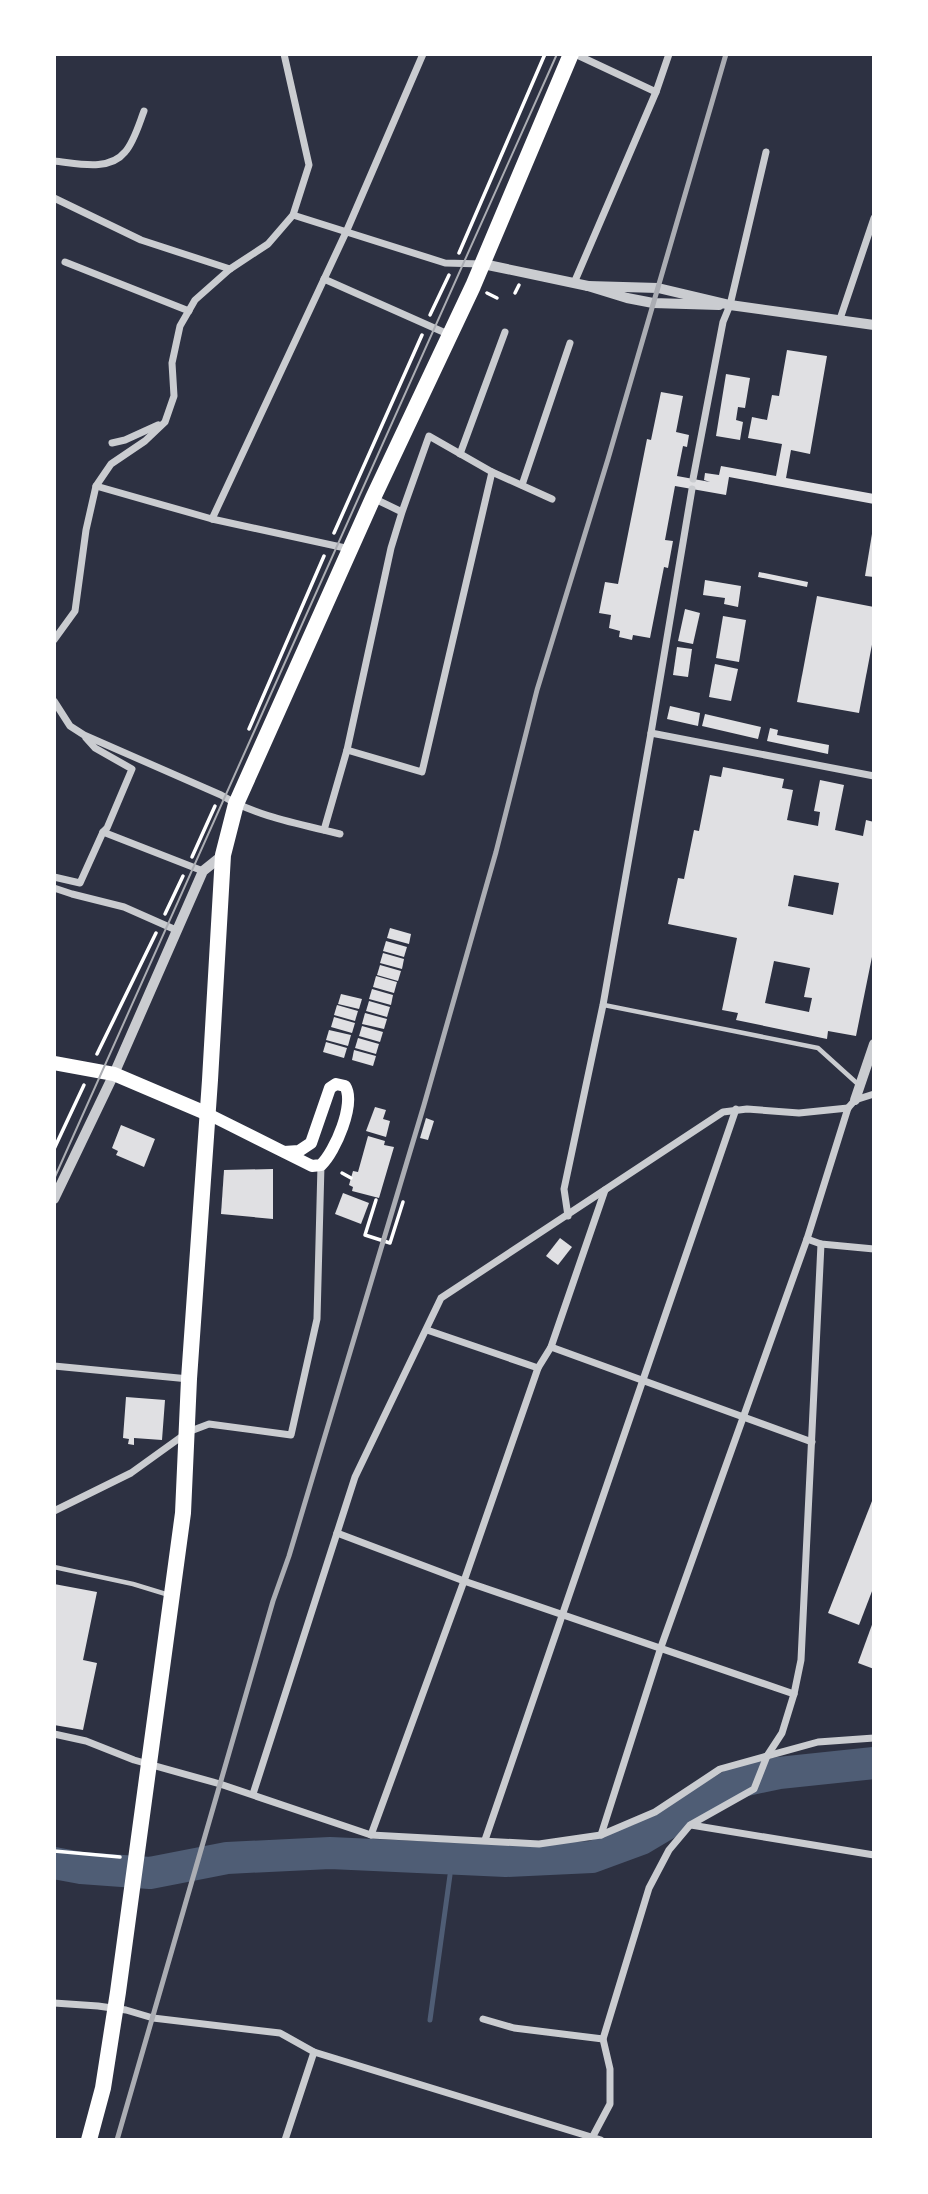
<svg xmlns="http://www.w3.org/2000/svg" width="928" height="2194" viewBox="0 0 928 2194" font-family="'Asap Condensed',sans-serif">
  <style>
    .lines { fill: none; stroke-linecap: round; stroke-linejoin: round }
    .stream { stroke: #4f5d75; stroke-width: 5 }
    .river { stroke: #4f5d75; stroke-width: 32 }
    .building { fill: #e0e0e3; fill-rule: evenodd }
    .path { stroke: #fff; stroke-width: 3.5 }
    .service { stroke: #caccd0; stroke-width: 4.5 }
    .minor { stroke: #caccd0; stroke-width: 7 }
    .tertiary { stroke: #caccd0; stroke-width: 10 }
    .secondary { stroke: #fff; stroke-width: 12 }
    .primary { stroke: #fff; stroke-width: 14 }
    .trunk { stroke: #fff; stroke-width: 16 }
    .tram { stroke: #abadb3; stroke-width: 2 }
    .rail { stroke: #abadb3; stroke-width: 5 }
  </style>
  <rect width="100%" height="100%" fill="#2d3142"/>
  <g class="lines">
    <polyline class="stream" points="430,2020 450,1875"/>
    <polyline class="river" points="54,1863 81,1868 150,1873 227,1858 330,1853 506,1861 592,1857 641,1839 737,1782 779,1773 874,1763"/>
  </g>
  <g class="building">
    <polygon points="787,350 827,356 810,454 791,450 786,478 874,494 874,504 729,477 726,495 675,486 665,540 673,541 668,568 664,567 650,638 633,635 632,640 619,637 620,631 609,628 611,615 599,613 605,582 618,584 647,439 651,440 661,392 683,396 676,432 689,435 687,447 683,446 677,476 710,482 704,480 705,473 719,475 721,466 776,476 782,444 748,438 752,417 767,420 772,395 779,396"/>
    <polygon points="726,374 750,378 745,408 738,407 736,420 743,422 740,440 716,436"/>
    <polygon points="872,534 874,534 874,577 865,576"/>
    <polygon points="759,572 808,582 807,587 758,577"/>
    <polygon points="705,580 741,586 738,607 724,604 725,598 703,595"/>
    <polygon points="817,596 874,607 874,634 859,713 797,702"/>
    <polygon points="685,609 700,613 693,644 678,641"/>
    <polygon points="723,616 746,620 739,662 716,658"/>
    <polygon points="677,647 692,649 688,677 673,675"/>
    <polygon points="715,664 738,669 731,701 709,697"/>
    <polygon points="670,706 700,713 698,726 667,719"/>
    <polygon points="705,714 761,727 758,739 702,726"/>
    <polygon points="770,728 778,730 777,735 829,745 828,754 767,741"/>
    <path d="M723 767 784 779 782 788 793 790 787 820 818 826 820 812 814 811 820 780 844 785 835 830 863 836 866 820 874 822V947L856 1036 828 1031 827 1039 736 1020 738 1013 722 1010 737 938 668 924 678 878 684 879 694 830 699 831 710 775 721 777ZM794 875 839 883 833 915 788 906ZM774 961 810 968 804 997 812 998 809 1012 765 1003Z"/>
    <polygon points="390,928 411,934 409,944 387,938"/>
    <polygon points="386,941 407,947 404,957 383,951"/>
    <polygon points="383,953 404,959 402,969 380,963"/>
    <polygon points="380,965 401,971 398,981 377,975"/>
    <polygon points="376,976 397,982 394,993 373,987"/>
    <polygon points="372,989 393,995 391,1005 369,999"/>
    <polygon points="341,994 362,999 359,1009 338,1004"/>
    <polygon points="369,1001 390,1007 387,1017 366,1011"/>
    <polygon points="337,1005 358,1011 355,1021 334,1015"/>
    <polygon points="365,1013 387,1019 384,1029 362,1024"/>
    <polygon points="334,1017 355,1023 352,1033 331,1027"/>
    <polygon points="362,1026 383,1032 380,1042 359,1036"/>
    <polygon points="329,1030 351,1035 348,1046 326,1040"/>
    <polygon points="358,1038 379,1044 376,1054 355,1048"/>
    <polygon points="326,1042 347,1048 344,1058 323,1052"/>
    <polygon points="354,1050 376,1056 373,1066 352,1060"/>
    <polygon points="375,1107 386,1110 383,1119 390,1121 386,1137 366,1131"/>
    <polygon points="426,1118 434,1121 428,1140 420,1138"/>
    <polygon points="121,1125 155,1139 144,1167 116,1155 118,1151 112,1148"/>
    <polygon points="368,1136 385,1141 384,1145 394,1147 379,1198 352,1191 353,1187 349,1185 353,1171 358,1172"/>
    <polygon points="273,1169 273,1219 221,1214 224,1170"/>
    <polygon points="343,1193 369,1203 361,1224 335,1214"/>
    <polygon points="560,1238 572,1247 558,1265 546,1256"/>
    <polygon points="126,1397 165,1400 162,1440 134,1438 134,1445 128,1444 129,1439 123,1438"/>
    <polygon points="874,1496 874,1586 859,1625 828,1613"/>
    <polygon points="54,1584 97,1592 83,1660 97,1663 83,1730 54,1725"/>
    <polygon points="873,1622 874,1622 874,1669 858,1663"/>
  </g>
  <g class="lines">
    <g class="path">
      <polyline points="459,253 545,54"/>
      <polyline points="487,293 497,298"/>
      <polyline points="515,293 519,285"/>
      <polyline points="430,315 449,275"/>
      <polyline points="334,533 422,335"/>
      <polyline points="249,729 324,556"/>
      <polyline points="192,857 215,806"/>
      <polyline points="165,914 183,876"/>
      <polyline points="97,1054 156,933"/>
      <polyline points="54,1149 84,1085"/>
      <polyline points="342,1173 351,1178"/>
      <polyline points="376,1200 365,1235 390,1243 403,1202"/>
      <polyline points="54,1851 120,1857"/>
    </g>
    <g class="service">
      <polyline points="604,1005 818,1048 860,1086"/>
      <polyline points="54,1567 133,1584 169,1595"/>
    </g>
    <g class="minor">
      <polyline points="575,54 656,92"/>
      <path d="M54 161C76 163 109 172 125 152 134 142 139 124 144 111"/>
      <polyline points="54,198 141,240 230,269"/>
      <polyline points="293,215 445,263 482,264"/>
      <polyline points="65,262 189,311"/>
      <polyline points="324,279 450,335"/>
      <polyline points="574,283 656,92 669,54"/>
      <polyline points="840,319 874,218"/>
      <polyline points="112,443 125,440 158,425"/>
      <polyline points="460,454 505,332"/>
      <polyline points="492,472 552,499"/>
      <polyline points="693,479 723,322 730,305 766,152"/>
      <polyline points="522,485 570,343"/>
      <polyline points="96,486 212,519 350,549"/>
      <polyline points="373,498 402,512 429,436 492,472 422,772 347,750 391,548 402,512"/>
      <polyline points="212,519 347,230 423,54"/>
      <polyline points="54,640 75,611 86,530 96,486 111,464 145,441 165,422 174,396 172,363 180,326 195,300 230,269 268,244 293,215 309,165 284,54"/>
      <path d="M54 701 70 726 84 735 221 795C257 817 300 824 340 834"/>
      <polyline points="651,733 692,489"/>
      <polyline points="86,738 95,748 132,769 107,828 103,832"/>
      <polyline points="324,830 347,750"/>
      <polyline points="54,877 80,883 103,832 203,871"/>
      <polyline points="54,888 72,894 124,907 176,930"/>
      <polyline points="568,1216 564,1189 603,1005 651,733 874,776"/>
      <polyline points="807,1239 821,1244 874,1249"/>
      <polyline points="427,1330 538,1368"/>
      <polyline points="551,1347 812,1442"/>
      <polyline points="54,1366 189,1379"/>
      <polyline points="54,1511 131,1473 188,1432 209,1424 291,1435 317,1319 321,1165"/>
      <polyline points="337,1533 464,1581 794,1694"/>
      <polyline points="54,1734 86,1741 134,1760 220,1784 371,1835 539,1844 601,1835 655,1812 720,1769 818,1742 874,1738"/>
      <polyline points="253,1794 355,1477 441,1298 723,1112 747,1109 799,1113 848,1108"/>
      <polyline points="691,1825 874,1855"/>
      <polyline points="371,1835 464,1581 538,1368 551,1347 605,1190"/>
      <polyline points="601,1835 661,1647 807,1239 848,1108 855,1100 874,1094"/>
      <polyline points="485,1840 736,1109"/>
      <polyline points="54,2003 98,2006 126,2010 153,2018 280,2033 314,2052 601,2140"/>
      <polyline points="483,2019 514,2028 603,2039"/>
      <polyline points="593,2136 610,2104 610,2069 603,2039 649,1888 669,1850 690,1825 754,1789 767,1756 782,1733 794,1694 801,1660 821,1244"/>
      <polyline points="285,2140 314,2052"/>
    </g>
    <g class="tertiary">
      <polyline points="483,264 588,286 627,298 653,303 719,305"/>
      <polyline points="588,286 658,288 730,305 874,325"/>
      <polyline points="855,1100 874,1044"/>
      <polyline points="54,1199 114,1074 203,871 223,855"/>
    </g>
    <path class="secondary" d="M208 1114 312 1166 321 1165C335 1152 356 1103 345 1086L336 1084 330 1088 311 1143 299 1151 284 1152"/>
    <polyline class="primary" points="54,1063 114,1074 208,1114"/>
    <polyline class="trunk" points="89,2140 103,2088 118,1992 183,1513 189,1379 210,1080 223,855 236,804 373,498 473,286 571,54"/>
    <polyline class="tram" points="54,1179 557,54"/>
    <polyline class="rail" points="117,2140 273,1601 289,1556 424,1105 496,852 537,690 608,459 726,54"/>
  </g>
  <rect width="928" height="2194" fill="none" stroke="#ffffff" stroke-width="112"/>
</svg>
